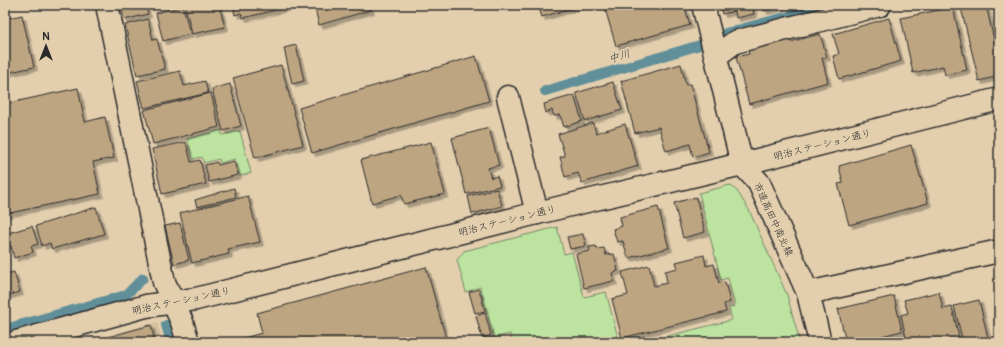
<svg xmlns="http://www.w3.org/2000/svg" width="1004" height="347" viewBox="0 0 1004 347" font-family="Pangolin,'Klee One',sans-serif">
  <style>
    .built { fill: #d5bf9f }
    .green { fill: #bce4a0; stroke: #748866 }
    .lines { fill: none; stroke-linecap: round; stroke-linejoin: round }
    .stream { stroke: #618f9a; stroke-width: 10 }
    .building { fill: #bea582; stroke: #2b2b2b; filter: url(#shadow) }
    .street-casing { stroke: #2b2b2b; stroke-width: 25 }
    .street { stroke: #e3cfae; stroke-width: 22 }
    .labels { text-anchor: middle; stroke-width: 3.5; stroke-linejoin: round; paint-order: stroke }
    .street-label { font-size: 10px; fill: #2b2b2b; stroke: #e3cfae }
    .water-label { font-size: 11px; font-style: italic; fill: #384447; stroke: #e3cfae }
  </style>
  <defs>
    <filter id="shadow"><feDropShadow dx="3.5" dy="3.5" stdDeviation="0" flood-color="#0004"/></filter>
  </defs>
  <rect width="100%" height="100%" fill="#e3cfae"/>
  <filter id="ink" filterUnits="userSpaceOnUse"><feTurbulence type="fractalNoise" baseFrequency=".025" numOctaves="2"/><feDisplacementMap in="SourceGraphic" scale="8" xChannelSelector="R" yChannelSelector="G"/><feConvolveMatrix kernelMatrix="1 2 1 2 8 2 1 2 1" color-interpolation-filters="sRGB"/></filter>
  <g filter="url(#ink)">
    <polygon class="built" points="157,322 163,342 83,342"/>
    <g class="green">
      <polygon points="221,130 222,135 240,131 251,173 240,176 235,159 220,163 219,159 204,163 202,157 193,159 187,139"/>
      <polygon points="730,185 737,191 749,210 787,295 800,342 644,342 732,320 729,308 735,306 728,278 721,280 699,193"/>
      <polygon points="557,227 564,254 572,252 584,297 606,292 619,342 512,342 510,334 494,338 480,287 466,292 457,260 464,251"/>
    </g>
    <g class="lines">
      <g class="stream">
        <polyline points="726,33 830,5"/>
        <polyline points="545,91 700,45"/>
        <polyline points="166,325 171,342"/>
        <polyline points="5,329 126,295 143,278"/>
      </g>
    </g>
    <g class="building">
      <polygon points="121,5 145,5 148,14 124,20"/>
      <polygon points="185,5 219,5 225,27 192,34"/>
      <polygon points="233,5 291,5 292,6 243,18 241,13 235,15"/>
      <polygon points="314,5 369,5 371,10 319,25"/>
      <polygon points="538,5 582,5 542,17"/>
      <polygon points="604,5 684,5 690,25 616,46"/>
      <polygon points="720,5 752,5 754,14 736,18 735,11 722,14"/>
      <polygon points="763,5 781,5 781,7 764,11"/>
      <polygon points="785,5 801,5 786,9"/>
      <polygon points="974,5 986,5 999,62 999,76 979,81 961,8"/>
      <polygon points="183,6 190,34 163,41 156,13"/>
      <polygon points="953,7 967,70 945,75 943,66 913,73 901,18"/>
      <polygon points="22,15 34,67 5,73 5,19"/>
      <polygon points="889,18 901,61 839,79 833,56 839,54 833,34"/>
      <polygon points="148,19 153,40 157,39 165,69 137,75 125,25"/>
      <polygon points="820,34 827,57 822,58 828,82 749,104 736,57 749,54 748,50 789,39 790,42"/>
      <polygon points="296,45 304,81 292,84 284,48"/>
      <polygon points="476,56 489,101 312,153 299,108"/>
      <polygon points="681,64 686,85 690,84 709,152 693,157 690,144 666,151 659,127 635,133 621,81"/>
      <polygon points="281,65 303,145 255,158 233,78"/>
      <polygon points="180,71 184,86 205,81 208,93 144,108 137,81"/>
      <polygon points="613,82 622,110 585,121 576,93"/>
      <polygon points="230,84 241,126 223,131 212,89"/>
      <polygon points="78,88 85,122 105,117 114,158 93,162 100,194 5,214 5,104"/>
      <polygon points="211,93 219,127 153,144 144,110"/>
      <polygon points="574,95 582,121 564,127 560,115 554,116 552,110 546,113 544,104"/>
      <polygon points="593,123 596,133 625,124 638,166 582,183 578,173 565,177 560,157 565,156 558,134"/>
      <polygon points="999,124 999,150 993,125"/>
      <polygon points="489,128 499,165 488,168 491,178 497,176 500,186 466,194 452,138"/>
      <polygon points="186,142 191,162 200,160 206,184 162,194 152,149"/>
      <polygon points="431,142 445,194 404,204 401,195 372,203 361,160"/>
      <polygon points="911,145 928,203 849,225 838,184 843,183 839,166"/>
      <polygon points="234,161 238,175 209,182 205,165 217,162 218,165"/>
      <polygon points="234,188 236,197 197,207 195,200"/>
      <polygon points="497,189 502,206 472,214 468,196"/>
      <polygon points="248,196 260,242 228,249 229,254 192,263 180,213"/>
      <polygon points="696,197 705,232 683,238 674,203"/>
      <polygon points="96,207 104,234 52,249 50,243 42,246 36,226"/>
      <polygon points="658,207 669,248 628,258 623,241 617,242 613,229 622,226 620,217"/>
      <polygon points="180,223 189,260 174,264 165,226"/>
      <polygon points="32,226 38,244 31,246 33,252 14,258 11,246 5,247 5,234"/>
      <polygon points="583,234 586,246 570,249 567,237"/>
      <polygon points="596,246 597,249 604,248 606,255 614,254 618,271 612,273 614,281 584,288 576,254 590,251 589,247"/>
      <polygon points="704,255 706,266 714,264 719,283 725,282 730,302 724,304 726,312 622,338 612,299 628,295 622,272 649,265 654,286 667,283 665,271 678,268 676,262"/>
      <polygon points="426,267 447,342 229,342 262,333 257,313"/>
      <polygon points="5,269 6,274 14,272 20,292 5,296"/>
      <polygon points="479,289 485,311 475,313 469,292"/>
      <polygon points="939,292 943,309 952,307 960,342 907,342 901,315 908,313 904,300"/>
      <polygon points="894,296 902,331 857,342 846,342 838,309"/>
      <polygon points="979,300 989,342 963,342 954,306"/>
      <polygon points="485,313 491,335 482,338 476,316"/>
      <polygon points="151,325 155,342 90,342"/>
    </g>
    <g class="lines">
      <defs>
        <g id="street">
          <polyline points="107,5 164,282 182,322 188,342"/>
          <polyline points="703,5 742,164 759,183 808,293 820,342"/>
          <polyline points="716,56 735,42 880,5"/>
          <polyline points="508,97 537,213"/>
          <polyline points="808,293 999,251"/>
          <polyline points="16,342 146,306 196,299 537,213 742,164 999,99"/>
        </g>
      </defs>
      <use href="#street" class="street-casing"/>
      <use href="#street" class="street"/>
    </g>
  </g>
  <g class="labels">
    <g class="street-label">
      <text transform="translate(822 144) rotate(-14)" y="4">明治ステーション通り</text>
      <text transform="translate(774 219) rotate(65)" y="4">市道高田中南北線</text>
      <text transform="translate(507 220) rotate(-14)" y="4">明治ステーション通り</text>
      <text transform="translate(181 300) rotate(-12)" y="4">明治ステーション通り</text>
    </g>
    <g class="water-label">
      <text transform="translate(619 56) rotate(-17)" y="4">中川</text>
    </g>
  </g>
  <rect width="1004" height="347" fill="none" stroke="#e3cfae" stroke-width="20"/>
  <rect x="10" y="10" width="984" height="327" fill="none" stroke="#2b2b2b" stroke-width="1.5" filter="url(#ink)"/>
  <g transform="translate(46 46)" stroke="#e3cfae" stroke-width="3" paint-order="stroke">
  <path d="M0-3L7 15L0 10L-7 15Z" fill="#2b2b2b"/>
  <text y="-6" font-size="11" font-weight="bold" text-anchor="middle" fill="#2b2b2b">N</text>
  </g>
</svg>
